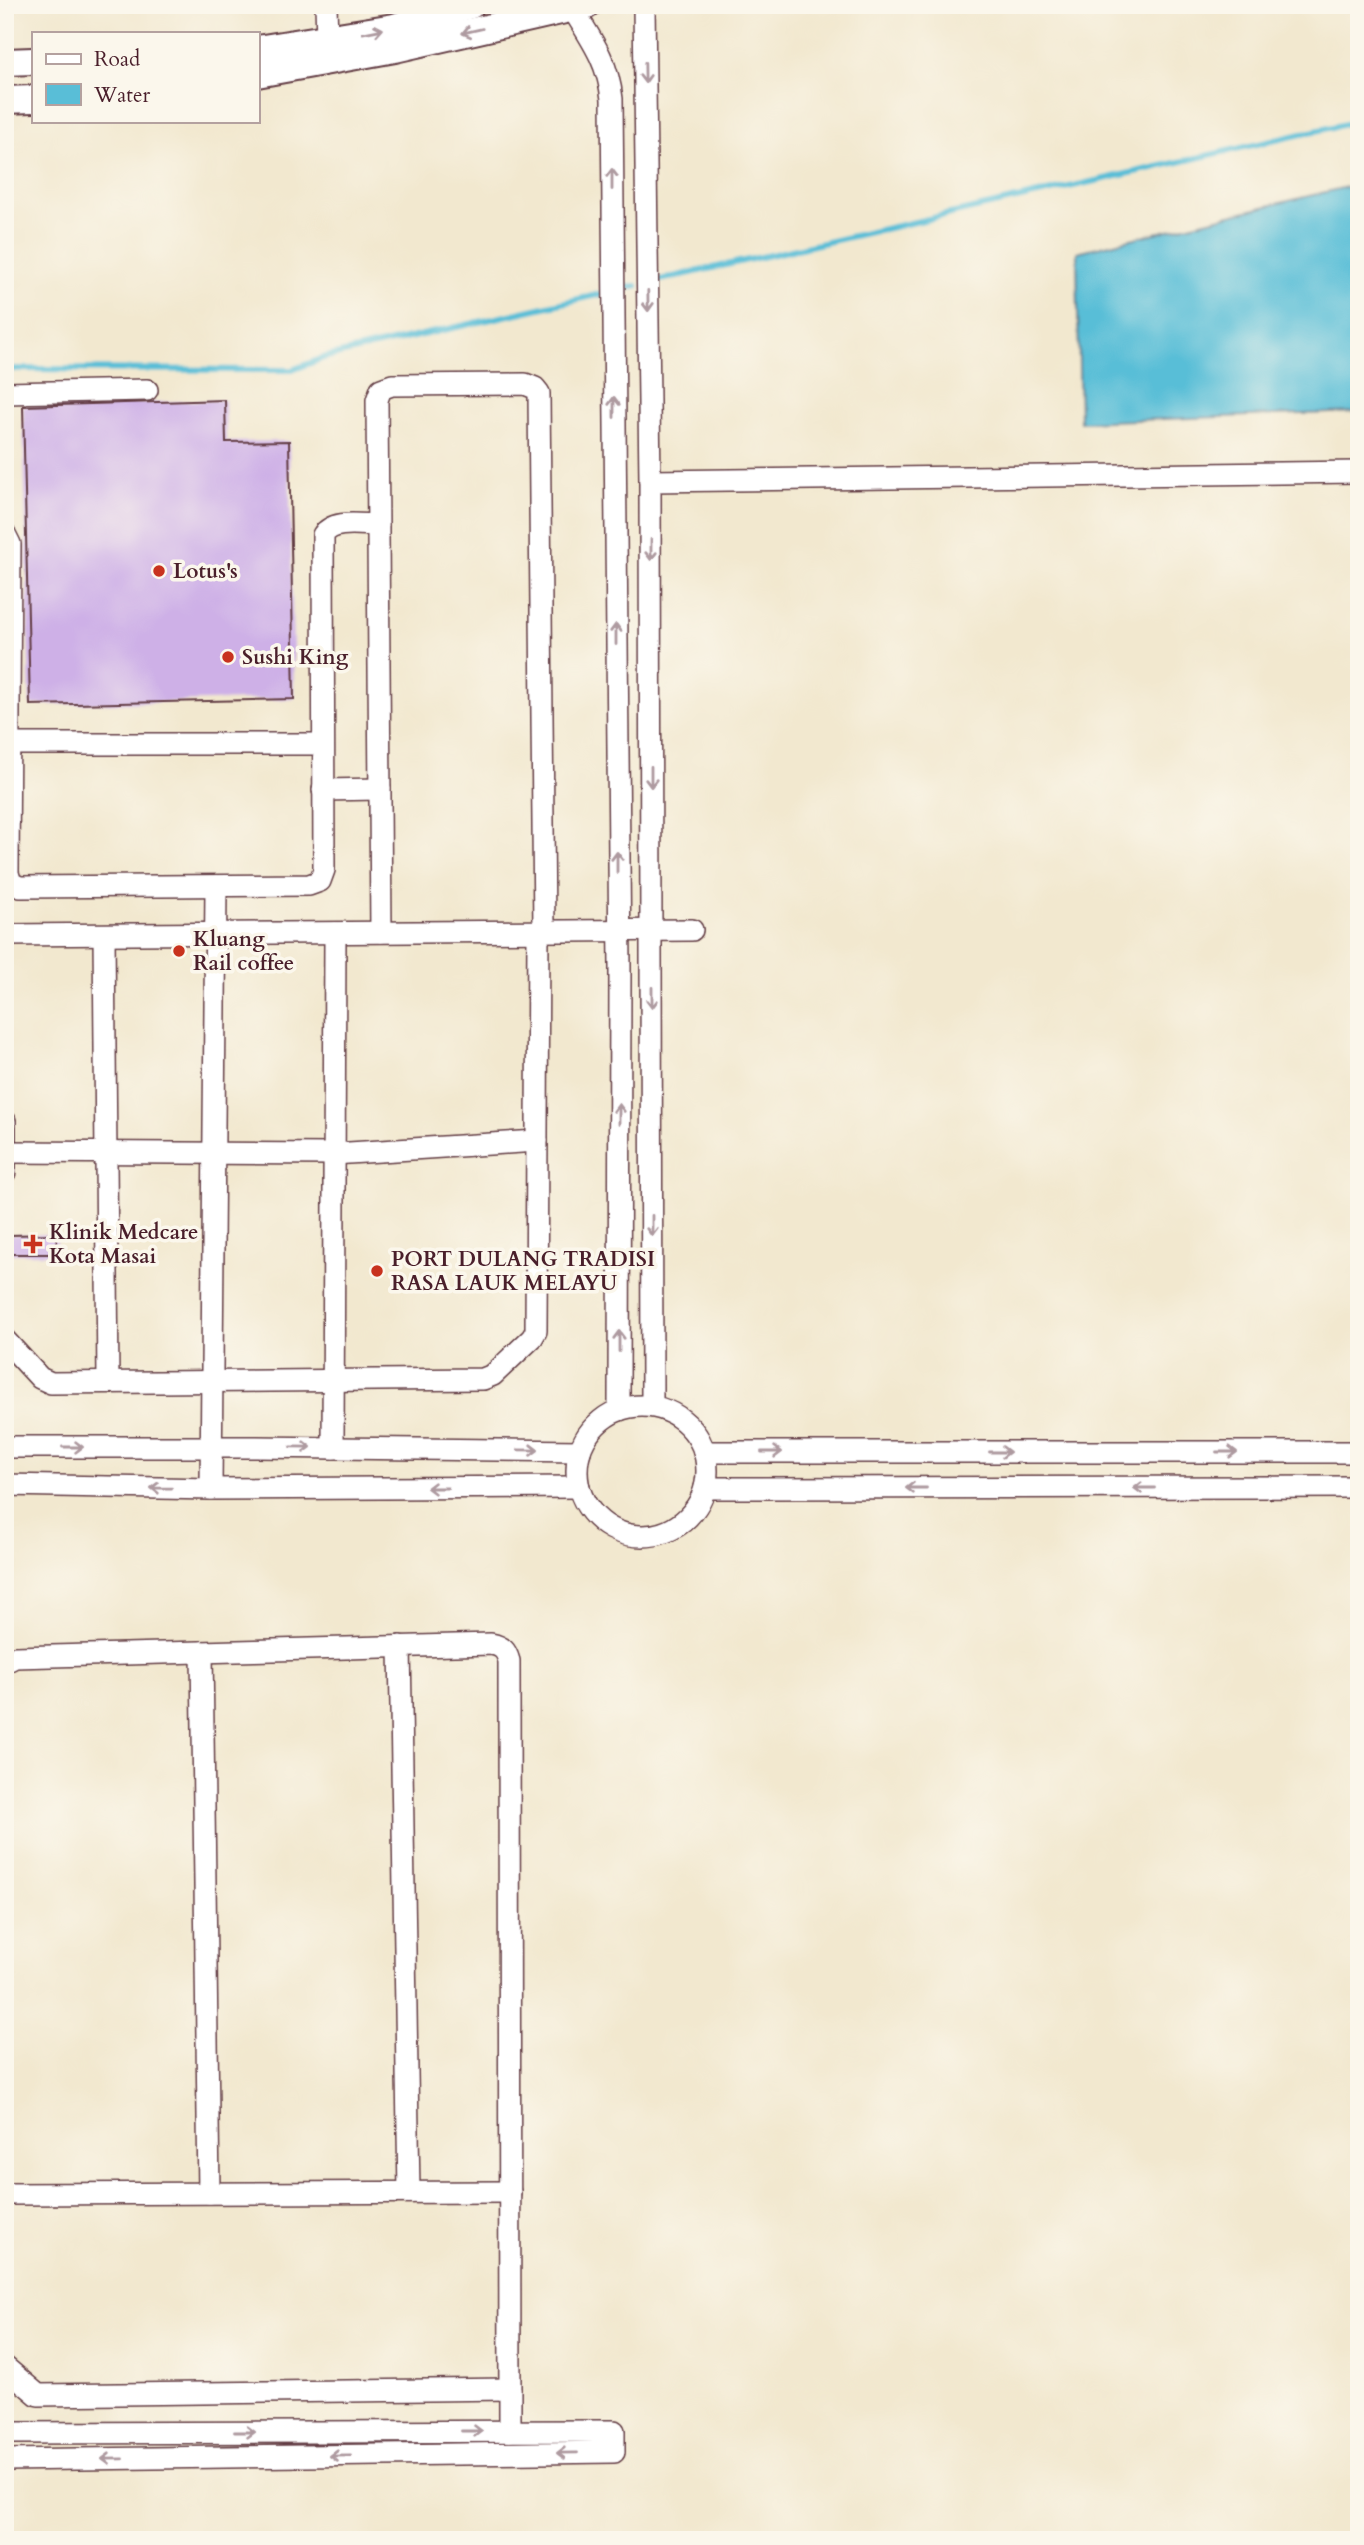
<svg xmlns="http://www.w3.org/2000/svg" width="1364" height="2545" viewBox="0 0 1364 2545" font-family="Cardo,serif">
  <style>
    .water { fill: #59bed7; stroke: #526e81; stroke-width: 2 }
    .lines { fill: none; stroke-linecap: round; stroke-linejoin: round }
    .stream { stroke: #59bed7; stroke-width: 6 }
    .building { fill: #ceb0e7 }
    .minor-casing { stroke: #633d44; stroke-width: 24 }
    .major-casing { stroke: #633d44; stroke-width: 30 }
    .minor { stroke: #fff; stroke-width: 21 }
    .major { stroke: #fff; stroke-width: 26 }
    .oneway { stroke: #ae9aa0 }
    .poi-dot { fill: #c8321e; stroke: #fbf7ec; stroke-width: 2.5 }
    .labels { text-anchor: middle; stroke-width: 7; stroke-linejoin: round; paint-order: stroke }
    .poi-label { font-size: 21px; font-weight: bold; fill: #4a1f2b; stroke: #fbf7ec; text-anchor: start }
  </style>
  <rect width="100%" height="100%" fill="#fbf7ec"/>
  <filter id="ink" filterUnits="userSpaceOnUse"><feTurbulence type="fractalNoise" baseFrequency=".0143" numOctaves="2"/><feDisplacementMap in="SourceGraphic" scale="14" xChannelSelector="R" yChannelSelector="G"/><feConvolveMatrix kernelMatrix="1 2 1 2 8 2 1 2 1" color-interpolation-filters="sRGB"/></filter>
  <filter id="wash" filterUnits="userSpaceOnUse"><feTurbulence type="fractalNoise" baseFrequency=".00686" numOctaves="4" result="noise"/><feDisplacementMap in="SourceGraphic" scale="28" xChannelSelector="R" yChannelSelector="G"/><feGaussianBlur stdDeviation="1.57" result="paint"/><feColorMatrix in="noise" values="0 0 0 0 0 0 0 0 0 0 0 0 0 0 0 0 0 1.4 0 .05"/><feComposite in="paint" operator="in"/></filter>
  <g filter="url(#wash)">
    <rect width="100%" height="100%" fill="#f2e8cf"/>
    <polygon class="water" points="1359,184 1359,412 1080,422 1077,252"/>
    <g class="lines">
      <g class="stream">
        <polyline points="660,280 1359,121"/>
        <polyline points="625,288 636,286"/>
        <polyline points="5,369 292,370 326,357 601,294"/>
      </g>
    </g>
    <g id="blocks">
      <g class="building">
        <polygon points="225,400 226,442 289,441 294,699 30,705 23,406"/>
        <polygon points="57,1234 57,1254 8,1254 8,1235"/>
      </g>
    </g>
  </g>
  <g filter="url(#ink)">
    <use href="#blocks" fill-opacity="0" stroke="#633d44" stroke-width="2"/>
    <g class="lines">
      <defs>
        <g id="minor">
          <polyline points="326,5 327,39"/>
          <polyline points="644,5 650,481 652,1406"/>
          <path d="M572 8C591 39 608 61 612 99L620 967 619 1410"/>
          <polyline points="5,393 147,390"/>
          <polyline points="650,481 1359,472"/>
          <path d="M5 534 10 544 8 873 11 883 20 887 309 885 320 881 324 870 323 535C333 519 361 525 378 525"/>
          <polyline points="8,744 323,744"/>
          <polyline points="323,790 380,789"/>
          <polyline points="381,932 377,400 381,389 392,385 525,384 535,388 539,393 544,931"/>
          <polyline points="5,935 692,930"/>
          <polyline points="104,935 108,1382"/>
          <polyline points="5,1121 5,1172"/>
          <polyline points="5,1152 333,1154 537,1141"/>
          <polyline points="5,1340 40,1378 51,1383 483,1379 493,1375 532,1338 536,1331 538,931"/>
          <circle cx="642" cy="1471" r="65"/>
          <polyline points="5,1447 256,1447 580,1451"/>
          <polyline points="333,1448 335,933"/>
          <polyline points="704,1452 1359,1452"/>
          <polyline points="5,1485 211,1489 579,1487"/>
          <polyline points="705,1488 1359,1487"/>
          <polyline points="211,1489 216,886"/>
          <polyline points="400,1646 409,2192"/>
          <polyline points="202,1652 209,2193"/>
          <path d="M5 1662 15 1657 491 1644C502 1646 506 1650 509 1661L510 2431"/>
          <polyline points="5,2194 510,2192"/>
          <polyline points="5,2367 38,2395 510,2389"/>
          <polyline points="5,2433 614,2431 614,2452 5,2460"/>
        </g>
        <g id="major">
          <polyline points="257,49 394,27 471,5"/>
          <polyline points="5,62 33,61"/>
          <polyline points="257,74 395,49 587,5"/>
          <polyline points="5,100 33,99"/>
        </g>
      </defs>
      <use href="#minor" class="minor-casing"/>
      <use href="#major" class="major-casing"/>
      <use href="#minor" class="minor"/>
      <use href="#major" class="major"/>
    </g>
    <defs><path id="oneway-shaft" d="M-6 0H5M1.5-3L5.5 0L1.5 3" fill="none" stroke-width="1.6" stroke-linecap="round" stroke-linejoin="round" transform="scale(1.75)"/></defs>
    <g class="oneway">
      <use href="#oneway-shaft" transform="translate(373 31) rotate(-11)"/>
      <use href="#oneway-shaft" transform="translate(472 31) rotate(167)"/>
      <use href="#oneway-shaft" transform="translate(645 73) rotate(89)"/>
      <use href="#oneway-shaft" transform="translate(612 179) rotate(-90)"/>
      <use href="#oneway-shaft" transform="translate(648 301) rotate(89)"/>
      <use href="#oneway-shaft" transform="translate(614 407) rotate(-90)"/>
      <use href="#oneway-shaft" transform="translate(651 550) rotate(90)"/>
      <use href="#oneway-shaft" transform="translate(616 634) rotate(-90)"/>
      <use href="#oneway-shaft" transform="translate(651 777) rotate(90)"/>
      <use href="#oneway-shaft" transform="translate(617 862) rotate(-90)"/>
      <use href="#oneway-shaft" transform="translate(652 998) rotate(90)"/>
      <use href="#oneway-shaft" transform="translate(619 1114) rotate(-90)"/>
      <use href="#oneway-shaft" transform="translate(652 1226) rotate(90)"/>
      <use href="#oneway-shaft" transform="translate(619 1341) rotate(-90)"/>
      <use href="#oneway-shaft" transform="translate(73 1447)"/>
      <use href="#oneway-shaft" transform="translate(301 1447) rotate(1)"/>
      <use href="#oneway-shaft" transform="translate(528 1450) rotate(1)"/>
      <use href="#oneway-shaft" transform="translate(772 1452)"/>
      <use href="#oneway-shaft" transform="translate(1000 1452)"/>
      <use href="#oneway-shaft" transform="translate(1227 1452)"/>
      <use href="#oneway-shaft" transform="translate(161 1488) rotate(-179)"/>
      <use href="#oneway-shaft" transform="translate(437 1488) rotate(180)"/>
      <use href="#oneway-shaft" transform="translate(916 1488) rotate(180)"/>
      <use href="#oneway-shaft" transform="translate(1144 1488) rotate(180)"/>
      <use href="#oneway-shaft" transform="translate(472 2431)"/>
      <use href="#oneway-shaft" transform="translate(245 2432)"/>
      <use href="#oneway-shaft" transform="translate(567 2453) rotate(179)"/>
      <use href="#oneway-shaft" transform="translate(340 2456) rotate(179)"/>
      <use href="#oneway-shaft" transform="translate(112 2459) rotate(179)"/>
    </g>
  </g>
  <g class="poi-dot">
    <circle cx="159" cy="571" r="7"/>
    <circle cx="228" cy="657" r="7"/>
    <circle cx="179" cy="951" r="7"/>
    <path d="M29.5 1233.5h7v7h7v7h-7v7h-7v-7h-7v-7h7z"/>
    <circle cx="377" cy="1271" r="7"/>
  </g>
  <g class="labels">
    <g class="poi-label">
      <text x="173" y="578">Lotus's</text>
      <text x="242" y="664">Sushi King</text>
      <text x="193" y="946">Kluang<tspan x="193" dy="24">Rail coffee</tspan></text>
      <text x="49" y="1239">Klinik Medcare<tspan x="49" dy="24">Kota Masai</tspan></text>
      <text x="391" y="1266">PORT DULANG TRADISI<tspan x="391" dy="24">RASA LAUK MELAYU</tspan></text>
    </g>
  </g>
  <rect width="1364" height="2545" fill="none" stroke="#fbf7ec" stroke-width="28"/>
  <rect x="32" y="32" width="228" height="91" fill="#fbf7ec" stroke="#b4a19f" stroke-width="2"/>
  <rect x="46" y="54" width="35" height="10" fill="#ffffff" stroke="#b4a19f" stroke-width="2"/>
  <text x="94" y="66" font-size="21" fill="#4a1f2b">Road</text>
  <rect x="46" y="84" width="35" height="21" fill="#59bed7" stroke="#b4a19f" stroke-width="2"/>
  <text x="94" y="102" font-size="21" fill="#4a1f2b">Water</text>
</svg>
